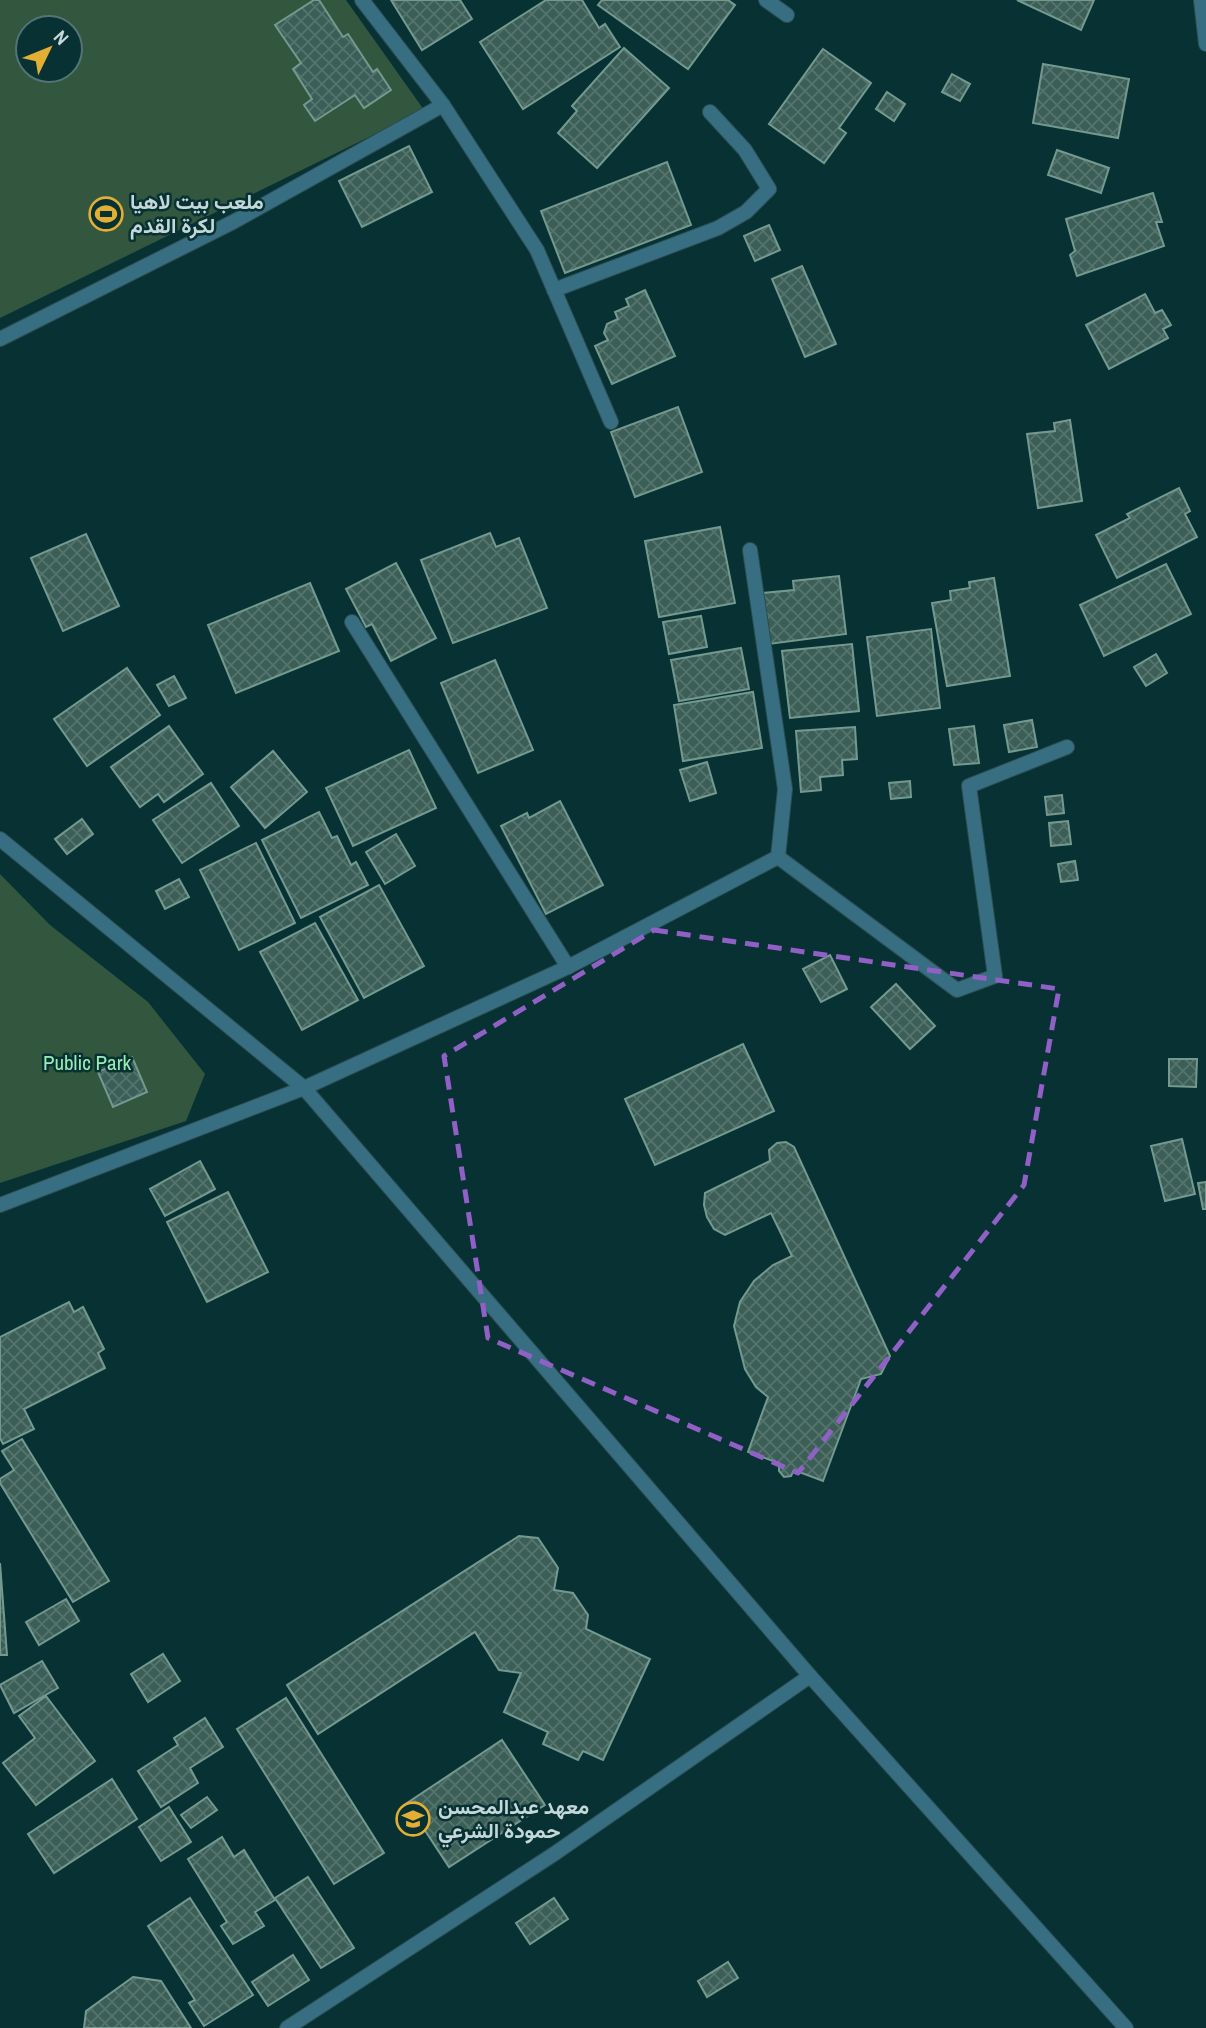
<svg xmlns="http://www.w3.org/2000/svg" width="1206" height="2028" viewBox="0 0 1206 2028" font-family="'Archivo Narrow',Vazirmatn,sans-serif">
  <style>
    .green { fill: #32573e; fill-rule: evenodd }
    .building { fill: url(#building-cross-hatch); stroke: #749a90; stroke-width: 2 }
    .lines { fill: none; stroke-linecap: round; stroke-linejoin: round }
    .lane-casing { stroke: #2a4f51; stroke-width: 16 }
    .street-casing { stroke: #2a4f51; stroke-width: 16 }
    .lane { stroke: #386e82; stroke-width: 14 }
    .street { stroke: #386e82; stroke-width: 14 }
    .marked { fill: none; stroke: #9160c7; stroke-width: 5; stroke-dasharray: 14 9; stroke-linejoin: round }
    .labels { text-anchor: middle; stroke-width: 5; stroke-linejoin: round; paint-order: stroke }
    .poi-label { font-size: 21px; font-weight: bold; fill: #c4d8da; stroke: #083133; text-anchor: start }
    .park-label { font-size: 21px; fill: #97edb4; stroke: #083133 }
  </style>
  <defs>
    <pattern id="building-cross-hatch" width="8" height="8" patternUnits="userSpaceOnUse" patternTransform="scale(1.75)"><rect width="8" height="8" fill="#3b5e56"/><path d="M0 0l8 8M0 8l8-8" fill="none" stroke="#56746e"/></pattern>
  </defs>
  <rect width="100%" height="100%" fill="#083133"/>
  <g class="green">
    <path d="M0 0H346L424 110 0 318ZM28 28H70V70H28Z"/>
    <polygon points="0,874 50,925 148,1002 205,1074 186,1121 0,1183"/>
  </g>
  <g class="building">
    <polygon points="314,0 319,0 343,37 348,34 373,72 377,69 391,90 364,108 355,95 315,121 304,105 312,99 293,69 301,63 275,25"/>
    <polygon points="391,0 460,0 472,19 422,50"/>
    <polygon points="546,0 582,0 599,28 605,24 620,47 523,109 480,42"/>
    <polygon points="602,0 728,0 735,5 688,69 598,5"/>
    <polygon points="1017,0 1094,0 1081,30"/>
    <polygon points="624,48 669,88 597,168 558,133 577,111 572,106"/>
    <polygon points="823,49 871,83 839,128 846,133 824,163 769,124"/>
    <polygon points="1043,64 1129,79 1118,138 1033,123"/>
    <polygon points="952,74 970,84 960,101 942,92"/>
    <polygon points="887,92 905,104 894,121 876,109"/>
    <polygon points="409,146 432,192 362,227 339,181"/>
    <polygon points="1057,150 1109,168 1101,193 1048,175"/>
    <polygon points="667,162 691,225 565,273 541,211"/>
    <polygon points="1153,193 1162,222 1156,222 1164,246 1077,276 1070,255 1075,251 1066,219"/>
    <polygon points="769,225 780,250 755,261 744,236"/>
    <polygon points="802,266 836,344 805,357 772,279"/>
    <polygon points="645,290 675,356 612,384 595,346 608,340 604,333 607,324 618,319 615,312 629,306 626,299"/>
    <polygon points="1145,294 1155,313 1162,310 1171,325 1163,329 1168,338 1109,369 1086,325"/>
    <polygon points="678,407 702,472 635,497 611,432"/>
    <polygon points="1070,420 1082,501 1038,508 1027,434 1055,431 1054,423"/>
    <polygon points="1179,488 1190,511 1185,514 1197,537 1117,578 1096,535 1130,518 1127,514"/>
    <polygon points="720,527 735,603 659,617 645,541"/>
    <polygon points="490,533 496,547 519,538 547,608 453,643 421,560"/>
    <polygon points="86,534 119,606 63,631 31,558"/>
    <polygon points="396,563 436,638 391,661 372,624 366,627 346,589"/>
    <polygon points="1166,564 1191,614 1104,656 1080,605"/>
    <polygon points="839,576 846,634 769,644 763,593 794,590 793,581"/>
    <polygon points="994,578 1010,676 947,686 932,603 951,600 950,591 970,588 969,582"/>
    <polygon points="310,583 339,651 236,693 208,625"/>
    <polygon points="701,616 707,647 669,654 663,622"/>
    <polygon points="931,629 940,708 877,716 867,637"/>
    <polygon points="852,644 859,711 790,718 782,651"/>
    <polygon points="741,648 749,689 679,701 671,660"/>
    <polygon points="1156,654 1167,673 1146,686 1134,667"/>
    <polygon points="495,660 533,750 478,773 441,683"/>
    <polygon points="127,668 160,715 87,766 54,719"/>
    <polygon points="174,676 186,698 169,706 157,685"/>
    <polygon points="753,692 762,748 683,761 674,705"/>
    <polygon points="1032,720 1037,747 1009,752 1004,725"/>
    <polygon points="169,726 203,774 164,802 158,794 140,807 111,767"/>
    <polygon points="974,726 979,763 954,765 949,729"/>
    <polygon points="855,727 857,759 842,760 843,775 820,777 821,790 801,792 796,731"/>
    <polygon points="409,750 436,808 353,846 326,788"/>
    <polygon points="273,751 307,792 265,828 231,787"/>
    <polygon points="707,762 716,793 690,801 680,770"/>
    <polygon points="910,781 911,797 891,799 889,783"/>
    <polygon points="211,783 239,826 182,863 153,820"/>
    <polygon points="1062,795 1064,813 1047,815 1045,797"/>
    <polygon points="560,801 603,885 546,914 501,826 527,813 529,818"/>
    <polygon points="319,812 332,838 337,836 351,865 356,862 368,885 301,918 262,840"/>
    <polygon points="82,819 93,834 67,854 55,839"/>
    <polygon points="1068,821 1071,844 1051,846 1049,823"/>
    <polygon points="396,834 415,866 385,884 366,852"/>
    <polygon points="256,843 295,923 239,950 200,870"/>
    <polygon points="1075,861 1078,880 1061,882 1058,864"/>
    <polygon points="179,879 189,897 165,909 156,891"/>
    <polygon points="379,885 424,966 364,998 320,917"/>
    <polygon points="315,923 358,1000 302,1030 260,952"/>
    <polygon points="830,955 847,989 821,1002 803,969"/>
    <polygon points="896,984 935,1026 910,1049 871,1007"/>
    <polygon points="743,1044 774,1111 655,1165 625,1099"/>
    <polygon points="132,1057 147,1092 113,1107 98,1072"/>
    <polygon points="1169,1059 1197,1059 1196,1087 1169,1086"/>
    <polygon points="1182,1139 1195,1194 1165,1201 1151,1146"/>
    <polygon points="786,1142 794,1147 890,1356 881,1374 861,1379 823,1481 794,1470 791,1476 784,1477 779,1471 779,1463 748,1452 768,1397 756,1387 745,1369 734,1326 740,1302 754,1281 773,1265 792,1256 771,1213 725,1235 714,1229 707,1217 704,1205 705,1193 770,1161 769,1150 777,1143"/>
    <polygon points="200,1161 215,1189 165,1216 150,1189"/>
    <polygon points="1206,1182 1206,1209 1203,1209 1198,1183"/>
    <polygon points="228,1192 268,1272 207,1302 167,1222"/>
    <polygon points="69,1302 74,1312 83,1307 104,1349 98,1353 105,1368 24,1409 34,1429 3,1444 0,1438 0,1337"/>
    <polygon points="22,1439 109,1581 73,1602 0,1483 0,1479 14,1470 2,1451"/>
    <polygon points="519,1536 538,1538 558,1568 554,1590 573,1593 588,1615 586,1629 650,1659 603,1760 583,1751 578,1760 543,1744 548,1732 504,1712 521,1673 499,1670 475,1632 318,1734 287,1685"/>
    <polygon points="0,1563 7,1655 0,1655"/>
    <polygon points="66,1599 79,1621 39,1645 26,1622"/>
    <polygon points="163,1654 180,1681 148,1702 131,1674"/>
    <polygon points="42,1661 58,1688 14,1713 0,1685"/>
    <polygon points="46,1696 95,1761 36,1805 3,1763 35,1738 19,1716"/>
    <polygon points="286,1698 384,1853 334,1884 237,1729"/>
    <polygon points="205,1718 223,1747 190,1768 198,1783 161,1807 138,1771 178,1745 174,1738"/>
    <polygon points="502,1740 545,1805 449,1867 407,1803"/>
    <polygon points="112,1779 137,1819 54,1873 28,1834"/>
    <polygon points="207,1797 217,1810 191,1828 181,1815"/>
    <polygon points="169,1807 191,1842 161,1861 139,1827"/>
    <polygon points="222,1837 234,1857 244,1850 275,1900 255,1912 264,1926 233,1944 221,1926 227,1922 188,1859"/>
    <polygon points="308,1877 354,1948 321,1968 275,1898"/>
    <polygon points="190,1898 253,1995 204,2026 189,2003 195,2000 148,1926"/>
    <polygon points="554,1898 568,1919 530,1944 516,1923"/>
    <polygon points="293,1955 309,1980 268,2006 252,1982"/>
    <polygon points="728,1962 738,1978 707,1997 698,1981"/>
    <polygon points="133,1977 161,1981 191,2028 84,2028 86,2011"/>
  </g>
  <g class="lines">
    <defs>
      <g id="lane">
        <polyline points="1201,0 1206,44"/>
        <polyline points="0,339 233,222 443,105"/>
        <polyline points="0,1205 304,1088"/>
        <polyline points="810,1676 1126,2028"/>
      </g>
      <g id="street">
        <polyline points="362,0 443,105 537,250 611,422"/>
        <polyline points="766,0 787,15"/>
        <polyline points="554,290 718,228 746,212 769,189 745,150 710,112"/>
        <polyline points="750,550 785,789 778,857"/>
        <polyline points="352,622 568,967"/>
        <polyline points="0,839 304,1088 810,1676 554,1854 287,2028"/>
        <polyline points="304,1088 568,967 778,857 957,990 995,976 969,786 1067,747"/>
      </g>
    </defs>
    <use href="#lane" class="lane-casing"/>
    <use href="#street" class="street-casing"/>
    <use href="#lane" class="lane"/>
    <use href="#street" class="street"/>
  </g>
  <path class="marked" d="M654 930 1059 989 1024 1185 798 1473 488 1338 444 1056Z"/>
  <defs>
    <symbol id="stadium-ring" viewBox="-11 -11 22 22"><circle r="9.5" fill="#083133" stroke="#e2af34" stroke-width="1.5"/><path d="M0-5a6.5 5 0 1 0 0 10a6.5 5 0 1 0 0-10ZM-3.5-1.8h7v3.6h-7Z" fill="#e2af34"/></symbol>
    <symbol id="university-ring" viewBox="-11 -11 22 22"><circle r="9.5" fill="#083133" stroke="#e2af34" stroke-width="1.5"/><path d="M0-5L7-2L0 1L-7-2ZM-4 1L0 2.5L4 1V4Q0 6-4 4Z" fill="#e2af34"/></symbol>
  </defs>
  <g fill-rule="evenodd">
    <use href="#stadium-ring" x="87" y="195" width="38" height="38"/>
    <use href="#university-ring" x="394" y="1800" width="38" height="38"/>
  </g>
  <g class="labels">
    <g class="poi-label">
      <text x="130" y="209">ملعب بيت لاهيا<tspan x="130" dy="24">لكرة القدم</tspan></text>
      <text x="438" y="1814">معهد عبدالمحسن<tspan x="438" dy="24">حمودة الشرعي</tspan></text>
    </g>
    <g class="park-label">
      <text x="87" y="1070">Public Park</text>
    </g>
  </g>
  <g transform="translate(49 49) rotate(47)"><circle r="33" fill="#083133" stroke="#537476" stroke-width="2"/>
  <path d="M0-5L12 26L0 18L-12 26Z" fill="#e2af34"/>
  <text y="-10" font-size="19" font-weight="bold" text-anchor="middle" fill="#c4d8da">N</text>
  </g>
</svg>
